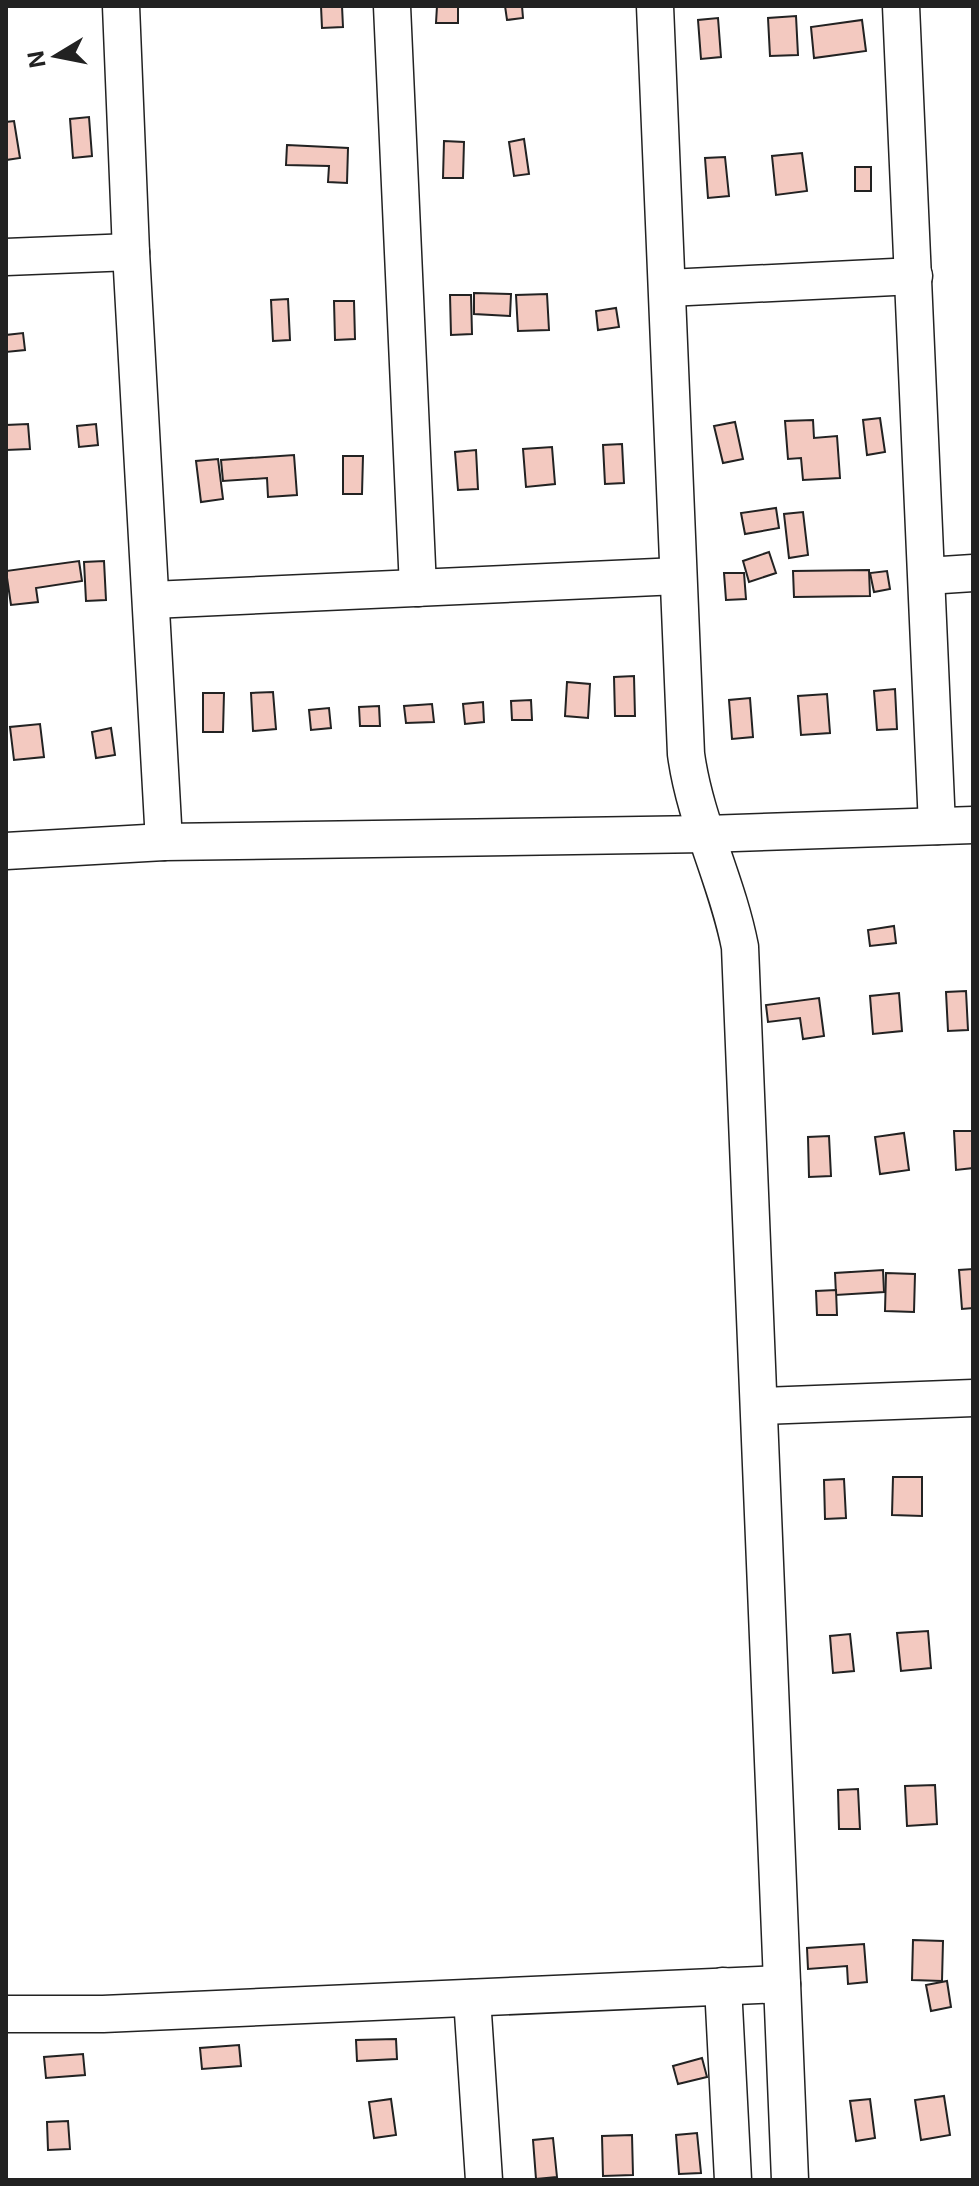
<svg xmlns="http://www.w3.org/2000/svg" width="979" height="2186" viewBox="0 0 979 2186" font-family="Inter,sans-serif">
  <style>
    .building { fill: #f3c9c0; stroke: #222; stroke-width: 2 }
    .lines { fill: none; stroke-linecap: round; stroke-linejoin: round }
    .minor-casing { stroke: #222; stroke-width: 39 }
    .minor { stroke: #fff; stroke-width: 36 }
  </style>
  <rect width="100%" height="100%" fill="#fff"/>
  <g class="building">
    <polygon points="321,6 342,6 343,27 322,28"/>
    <polygon points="437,6 458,6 458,23 436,23"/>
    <polygon points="505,6 522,6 523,18 507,20"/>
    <polygon points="796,16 798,55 770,56 768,18"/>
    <polygon points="718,18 721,57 701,59 698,20"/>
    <polygon points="862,20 866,51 814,58 811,27"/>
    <polygon points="89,117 92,156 73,158 70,119"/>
    <polygon points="14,121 20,158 6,160 6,122"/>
    <polygon points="524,139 529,174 514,176 509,142"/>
    <polygon points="444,141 464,142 463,178 443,178"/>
    <polygon points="287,145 348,148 347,183 328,182 329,166 286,165"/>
    <polygon points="802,153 807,191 776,195 772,156"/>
    <polygon points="725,157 729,196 708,198 705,158"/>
    <rect x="855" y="167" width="16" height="24"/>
    <polygon points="474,293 511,294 510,316 474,314"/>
    <polygon points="547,294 549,330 518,331 516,295"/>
    <polygon points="450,295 471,295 472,334 451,335"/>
    <polygon points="288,299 290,340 273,341 271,300"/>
    <polygon points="334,301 354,301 355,339 335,340"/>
    <polygon points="616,308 619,327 598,330 596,311"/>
    <polygon points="23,333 25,350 6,352 6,335"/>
    <polygon points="880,418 885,452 867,455 863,420"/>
    <polygon points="813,420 814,438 837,436 840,478 803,480 801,458 788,459 785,421"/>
    <polygon points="735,422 743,459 723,463 714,426"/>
    <polygon points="28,424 30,449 6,450 6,425"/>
    <polygon points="96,424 98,445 79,447 77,426"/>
    <polygon points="622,444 624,483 605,484 603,445"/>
    <polygon points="552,447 555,484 526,487 523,449"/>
    <polygon points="476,450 478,489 458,490 455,452"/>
    <polygon points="294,455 297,495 268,497 267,478 223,481 221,460"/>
    <polygon points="343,456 363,456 362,494 343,494"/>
    <polygon points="218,459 223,499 201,502 196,461"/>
    <polygon points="776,508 779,528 745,534 741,513"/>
    <polygon points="803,512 808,555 789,558 784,514"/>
    <polygon points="769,552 776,573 749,582 743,561"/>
    <polygon points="79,561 82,581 36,588 38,602 11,605 6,571"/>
    <polygon points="104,561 106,600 86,601 84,562"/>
    <polygon points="869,570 870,596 794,597 793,571"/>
    <polygon points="887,571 890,589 874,592 870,573"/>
    <polygon points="724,573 744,573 746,599 726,600"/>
    <polygon points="634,676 635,716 615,716 614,677"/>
    <polygon points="567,682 590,684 588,718 565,716"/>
    <polygon points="895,689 897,729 877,730 874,691"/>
    <polygon points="273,692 276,729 253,731 251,693"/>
    <polygon points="203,693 224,693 223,732 203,732"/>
    <polygon points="827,694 830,733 801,735 798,696"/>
    <polygon points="750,698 753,737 732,739 729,700"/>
    <polygon points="531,700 532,720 512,720 511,701"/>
    <polygon points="483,702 484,722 465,724 463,704"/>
    <polygon points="432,704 434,722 406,723 404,706"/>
    <polygon points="379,706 380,726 360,726 359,707"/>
    <polygon points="329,708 331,728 311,730 309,710"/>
    <polygon points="40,724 44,757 14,760 10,727"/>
    <polygon points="111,728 115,755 96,758 92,732"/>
    <polygon points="894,926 896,943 870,946 868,930"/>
    <polygon points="966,991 968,1030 948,1031 946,992"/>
    <polygon points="899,993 902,1031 873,1034 870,996"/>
    <polygon points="819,998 824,1036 803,1039 800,1018 768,1022 766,1005"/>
    <polygon points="954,1131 973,1131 973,1168 956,1170"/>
    <polygon points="904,1133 909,1170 880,1174 875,1137"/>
    <polygon points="829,1136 831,1176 809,1177 808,1137"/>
    <polygon points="973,1269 973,1308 962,1309 959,1270"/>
    <polygon points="883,1270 884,1292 836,1295 835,1273"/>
    <polygon points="886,1273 915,1274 914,1312 885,1311"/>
    <polygon points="836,1290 837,1315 817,1315 816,1291"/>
    <polygon points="893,1477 922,1477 922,1516 892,1515"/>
    <polygon points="844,1479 846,1518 825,1519 824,1480"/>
    <polygon points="928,1631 931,1668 901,1671 897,1633"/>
    <polygon points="850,1634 854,1671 833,1673 830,1636"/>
    <polygon points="935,1785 937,1824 907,1826 905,1786"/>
    <polygon points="858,1789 860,1829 839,1829 838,1790"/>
    <polygon points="913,1940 943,1941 942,1981 912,1980"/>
    <polygon points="864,1944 867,1982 848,1984 847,1966 808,1969 807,1948"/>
    <polygon points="947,1981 951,2007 931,2011 926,1985"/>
    <polygon points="396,2039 397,2059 357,2061 356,2040"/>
    <polygon points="239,2045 241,2066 202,2069 200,2048"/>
    <polygon points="83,2054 85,2075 46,2078 44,2057"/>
    <polygon points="702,2058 707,2077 678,2084 673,2066"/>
    <polygon points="944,2096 950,2135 921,2140 915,2100"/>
    <polygon points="391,2099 396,2135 374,2138 369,2102"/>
    <polygon points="870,2099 875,2138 856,2141 850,2101"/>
    <polygon points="68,2121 70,2149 48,2150 47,2122"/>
    <polygon points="697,2133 701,2173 679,2174 676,2135"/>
    <polygon points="632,2135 633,2175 603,2176 602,2136"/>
    <polygon points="553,2138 557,2177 536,2179 533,2140"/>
  </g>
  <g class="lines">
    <defs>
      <g id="minor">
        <polyline points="121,6 131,252 164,842"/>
        <polyline points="392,6 418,588"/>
        <path d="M655 6 686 754C695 821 727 880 740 947L790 2180"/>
        <polyline points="901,6 937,826"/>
        <polyline points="6,257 131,252"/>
        <polyline points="668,288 914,276"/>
        <polyline points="927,576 973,573"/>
        <polyline points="152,600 678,576"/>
        <polyline points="6,851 164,842 706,834 973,825"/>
        <polyline points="761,1406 973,1398"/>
        <polyline points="723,1986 733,2180"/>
        <polyline points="472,1998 484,2180"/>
        <polyline points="6,2014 103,2014 782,1984"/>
      </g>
    </defs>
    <use href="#minor" class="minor-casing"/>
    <use href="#minor" class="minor"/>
  </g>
  <rect width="979" height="2186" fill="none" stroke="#222222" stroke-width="16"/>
  <g transform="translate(56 56) rotate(260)" stroke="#ffffff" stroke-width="6" paint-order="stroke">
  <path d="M0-6L14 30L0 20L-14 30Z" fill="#222222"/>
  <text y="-12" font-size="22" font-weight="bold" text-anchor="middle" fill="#222222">N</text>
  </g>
</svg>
